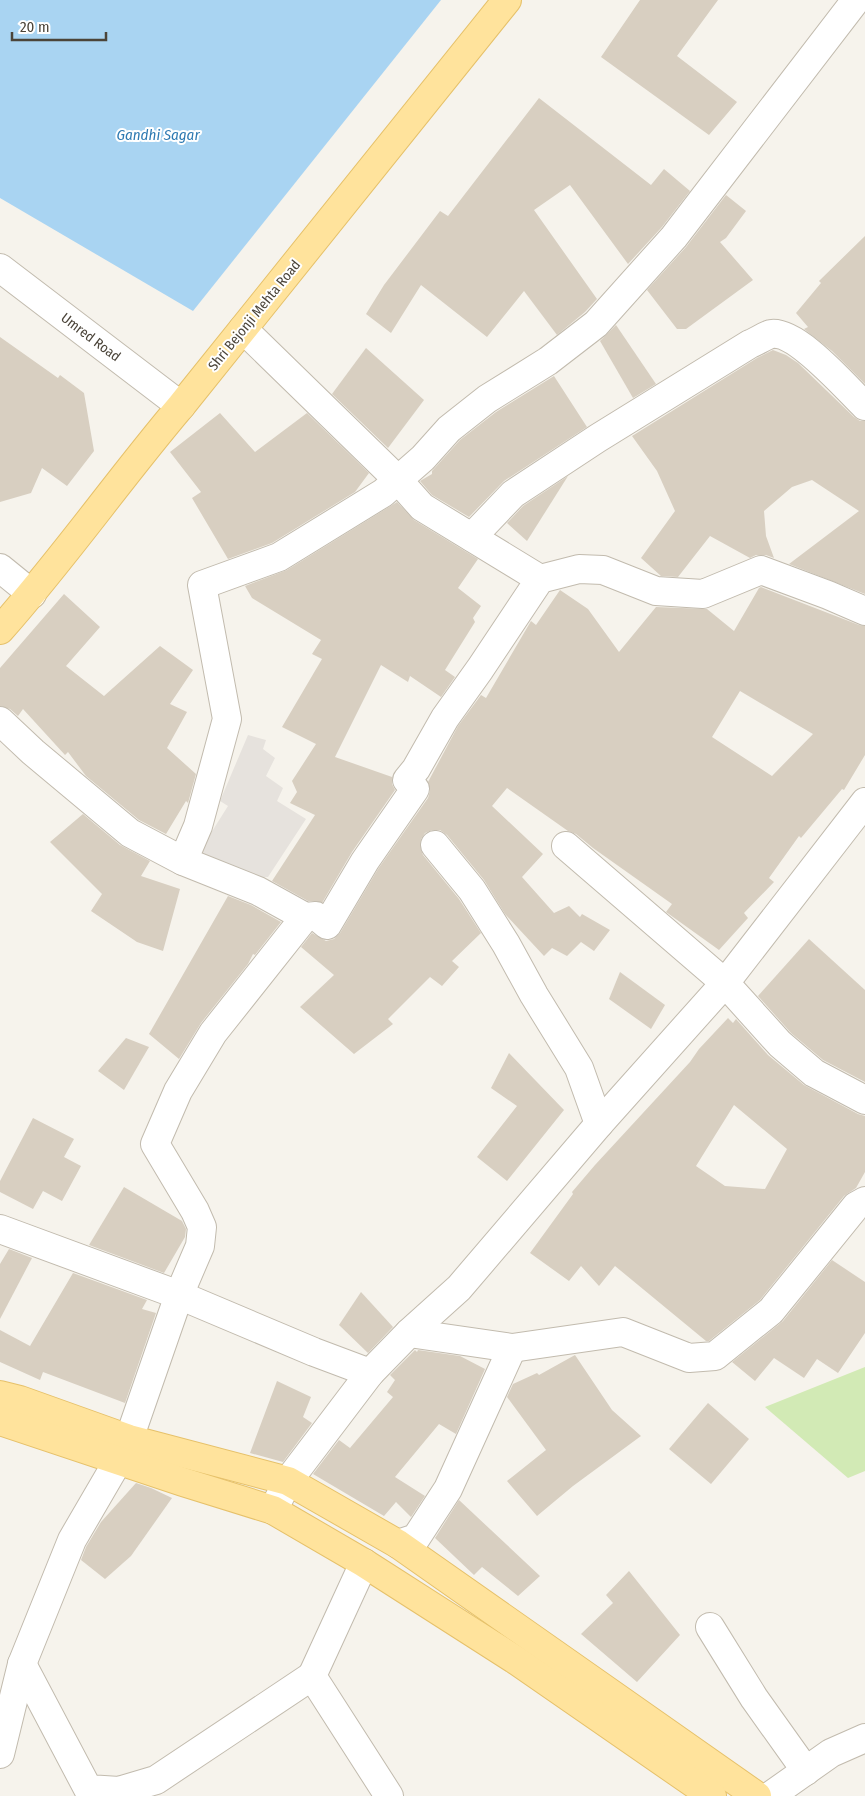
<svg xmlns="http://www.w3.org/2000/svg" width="865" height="1796" viewBox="0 0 865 1796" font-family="'Fira Sans Condensed',sans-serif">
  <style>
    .industrial { fill: #e6e2dd }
    .green { fill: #d2eab5 }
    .water { fill: #a9d4f2 }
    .building { fill: #d8cfc1; fill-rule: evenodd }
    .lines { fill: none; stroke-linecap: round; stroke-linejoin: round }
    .minor-casing { stroke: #c2bbae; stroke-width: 30 }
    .major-casing { stroke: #e6c16a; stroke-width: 30 }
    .minor { stroke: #fff; stroke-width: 28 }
    .major { stroke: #ffe39c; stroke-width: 28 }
    .labels { text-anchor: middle; stroke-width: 4; stroke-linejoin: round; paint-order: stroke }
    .street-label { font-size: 14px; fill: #4b4439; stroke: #fff }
    .water-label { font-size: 15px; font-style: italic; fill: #2e7ab2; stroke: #fff }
  </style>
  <rect width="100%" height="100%" fill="#f6f3ec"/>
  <polygon class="industrial" points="248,735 266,740 263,749 275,758 266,776 283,788 277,801 306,819 268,877 244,877 199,852 228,806 220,801"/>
  <polygon class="green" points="865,1367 865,1471 848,1478 765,1407"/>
  <polygon class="water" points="0,0 441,0 193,311 0,198"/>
  <g class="building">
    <polygon points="640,0 718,0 677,56 737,102 709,135 601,57"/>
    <polygon points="539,98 651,185 664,169 690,191 662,227 628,264 570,185 534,210 597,299 585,312 557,335 524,291 487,337 421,285 391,333 366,314 384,285 440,211 448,216"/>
    <polygon points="726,195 746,211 726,238 720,242 753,280 686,329 677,329 647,290 686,247"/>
    <polygon points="865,236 865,384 832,351 804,329 808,327 796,313 821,283 819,281"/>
    <polygon points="616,325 656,384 633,398 600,341"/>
    <polygon points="0,337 58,378 60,375 84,393 94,451 67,486 42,468 31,493 0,502"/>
    <polygon points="366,348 424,400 388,448 332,394"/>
    <polygon points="773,350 786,355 798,363 854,417 860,421 865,421 865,594 789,564 859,511 812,480 792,487 764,511 766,536 774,558 766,555 756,555 750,558 710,536 678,577 661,576 641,558 675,511 657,471 632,436 757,358"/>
    <polygon points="554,376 587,427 504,481 469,517 432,495 420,481 432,474 432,471 460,440 496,412"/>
    <polygon points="220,413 255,452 307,413 369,473 355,492 272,543 228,559 192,498 201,492 170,452"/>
    <polygon points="568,476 527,541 507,523 523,506"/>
    <polygon points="397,502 414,520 478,559 458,588 481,606 473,618 475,622 445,670 455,677 441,697 410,676 408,682 381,665 335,757 392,777 392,784 395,790 352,852 322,903 315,901 308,901 272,881 315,815 290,803 297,792 292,781 316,744 282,727 322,659 312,654 321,640 252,598 245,586 287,570"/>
    <path d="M761 587 859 625 865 626V755L844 790 842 789 801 838 799 836 769 878 774 882 744 913 748 918 719 950 666 912 672 904 593 848 576 834 568 831 507 788 492 806 543 854 522 877 554 913 569 906 580 917 582 914 610 930 594 951 581 942 567 956 552 948 544 956 505 914 484 880 447 835 440 830H432L425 833 421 839 420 847 423 855 459 899 481 933 452 961 459 967 442 986 430 977 388 1019 393 1024 354 1054 300 1007 334 975 301 947 312 933 326 941 334 939 340 933 378 869 428 798 430 791 428 782 458 726 481 695 486 698 531 621 536 625 560 590 588 609 619 652 656 607 707 609 734 631 759 588ZM740 691 813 734 772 776 712 737Z"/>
    <polygon points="64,594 100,627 66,666 104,696 160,646 193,670 170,704 187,712 167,748 196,774 188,803 186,801 166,834 139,820 86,776 68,752 65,755 23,709 18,716 10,709 0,706 0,668"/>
    <polygon points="83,814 120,845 150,861 141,876 180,889 163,951 137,942 91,911 102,894 50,842"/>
    <polygon points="228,896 251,905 281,922 255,955 253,954 248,964 201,1023 179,1059 149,1034"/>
    <polygon points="809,939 865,990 865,1082 823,1060 791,1033 758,996"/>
    <polygon points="620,972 665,1005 651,1029 609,999"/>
    <path d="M728 1018 733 1023 736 1019 768 1055 804 1085 858 1114 865 1116V1172L856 1188 844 1196 760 1300 709 1341H706L615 1266 599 1286 581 1266 569 1281 530 1253 573 1194 572 1192 595 1165 690 1062 699 1049ZM734 1105 787 1149 765 1189 725 1186 696 1166Z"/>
    <polygon points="126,1038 149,1047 124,1090 98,1071"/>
    <polygon points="509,1053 564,1110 507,1181 477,1157 517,1106 491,1088"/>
    <polygon points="33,1118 74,1139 64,1157 81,1166 62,1201 43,1191 33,1209 0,1192 0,1181"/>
    <polygon points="124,1187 182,1221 186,1229 185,1237 164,1273 89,1245"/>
    <polygon points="9,1249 32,1258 0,1319 0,1264"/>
    <polygon points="832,1260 865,1282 865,1333 838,1373 817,1359 804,1378 774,1358 755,1381 732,1362 783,1321"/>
    <polygon points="73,1273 147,1300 142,1309 156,1313 125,1403 43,1372 40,1380 0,1362 0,1330 30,1346"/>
    <polygon points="361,1292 393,1327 368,1353 339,1325"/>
    <polygon points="415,1350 417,1352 418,1350 460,1356 485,1369 456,1434 439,1424 395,1477 425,1496 411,1517 396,1502 384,1516 313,1474 339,1440 350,1448 393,1397 387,1392 395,1380 390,1375"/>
    <polygon points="575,1355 612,1410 641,1436 573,1486 537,1516 507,1481 546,1450 507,1397 513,1384 537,1373 539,1375"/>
    <polygon points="277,1381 311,1397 303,1417 312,1423 283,1462 250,1453"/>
    <polygon points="708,1403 749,1439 711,1484 669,1449"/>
    <polygon points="136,1483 151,1488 172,1498 131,1556 105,1579 81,1560 86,1547 101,1522"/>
    <polygon points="459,1500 540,1576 518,1596 482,1567 474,1575 435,1538"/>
    <polygon points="629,1571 680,1635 637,1682 581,1634 613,1603 606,1595"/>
  </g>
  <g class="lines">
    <defs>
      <g id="minor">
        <polyline points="0,268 181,406"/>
        <polyline points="243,329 398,480 422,507 540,579"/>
        <path d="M472 537 513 494 598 438 750 344C756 342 764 336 771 334 797 330 847 389 865 406"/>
        <polyline points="0,568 32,594"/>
        <polyline points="0,721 33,752 130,833 183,861 258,891 305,917 316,916 327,925 365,861 415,789 407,780 416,769 445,718 480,669 540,579 579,569 603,570 656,591 703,594 761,570 828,595 865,611"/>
        <polyline points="435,845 472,890 506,944 534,995 579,1068 599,1124"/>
        <polyline points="566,846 725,983 780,1044 814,1073 865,1100"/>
        <polyline points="183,861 198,826 227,719 202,585 279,557 383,493 423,458 449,429 487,399 548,361 596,324 674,237 856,0"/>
        <polyline points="305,917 213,1033 178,1091 155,1144 195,1211 202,1227 200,1246 179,1295 314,1352 370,1373"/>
        <polyline points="0,1229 179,1295 129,1439"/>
        <polyline points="409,1333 512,1348 623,1332 689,1358 715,1356 771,1311 856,1206 865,1201"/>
        <polyline points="273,1510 288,1481 370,1373 409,1333 459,1288 599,1124 725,983 865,802"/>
        <polyline points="398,1544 416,1538 448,1489 512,1348"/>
        <polyline points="364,1563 312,1676 389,1796"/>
        <polyline points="710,1627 754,1698 806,1771"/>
        <polyline points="22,1664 88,1789 119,1791 156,1780 312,1676"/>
        <polyline points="0,1754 22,1664 72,1540 118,1461"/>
        <polyline points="770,1796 831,1753 865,1738"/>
      </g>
      <g id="major">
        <path d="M0 630C64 558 119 479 181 406L507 0"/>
        <polyline points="0,1395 20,1400 129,1439 288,1481 398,1544 757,1796"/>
        <polyline points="0,1421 183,1482 273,1510 364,1563 514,1659 712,1796"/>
      </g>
    </defs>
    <use href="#minor" class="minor-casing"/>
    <use href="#major" class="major-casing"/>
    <use href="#minor" class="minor"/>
    <use href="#major" class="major"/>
  </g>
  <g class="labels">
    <g class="street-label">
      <text transform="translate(254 315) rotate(-51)" y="5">Shri Bejonji Mehta Road</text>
      <text transform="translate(91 337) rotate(37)" y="5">Umred Road</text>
    </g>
    <g class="water-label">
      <text x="158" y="140">Gandhi Sagar</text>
    </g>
  </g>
  <path d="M12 32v8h94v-8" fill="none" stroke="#4b4439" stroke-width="2.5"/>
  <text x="20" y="32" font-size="15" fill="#4b4439" stroke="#ffffff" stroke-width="4" paint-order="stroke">20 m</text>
</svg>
